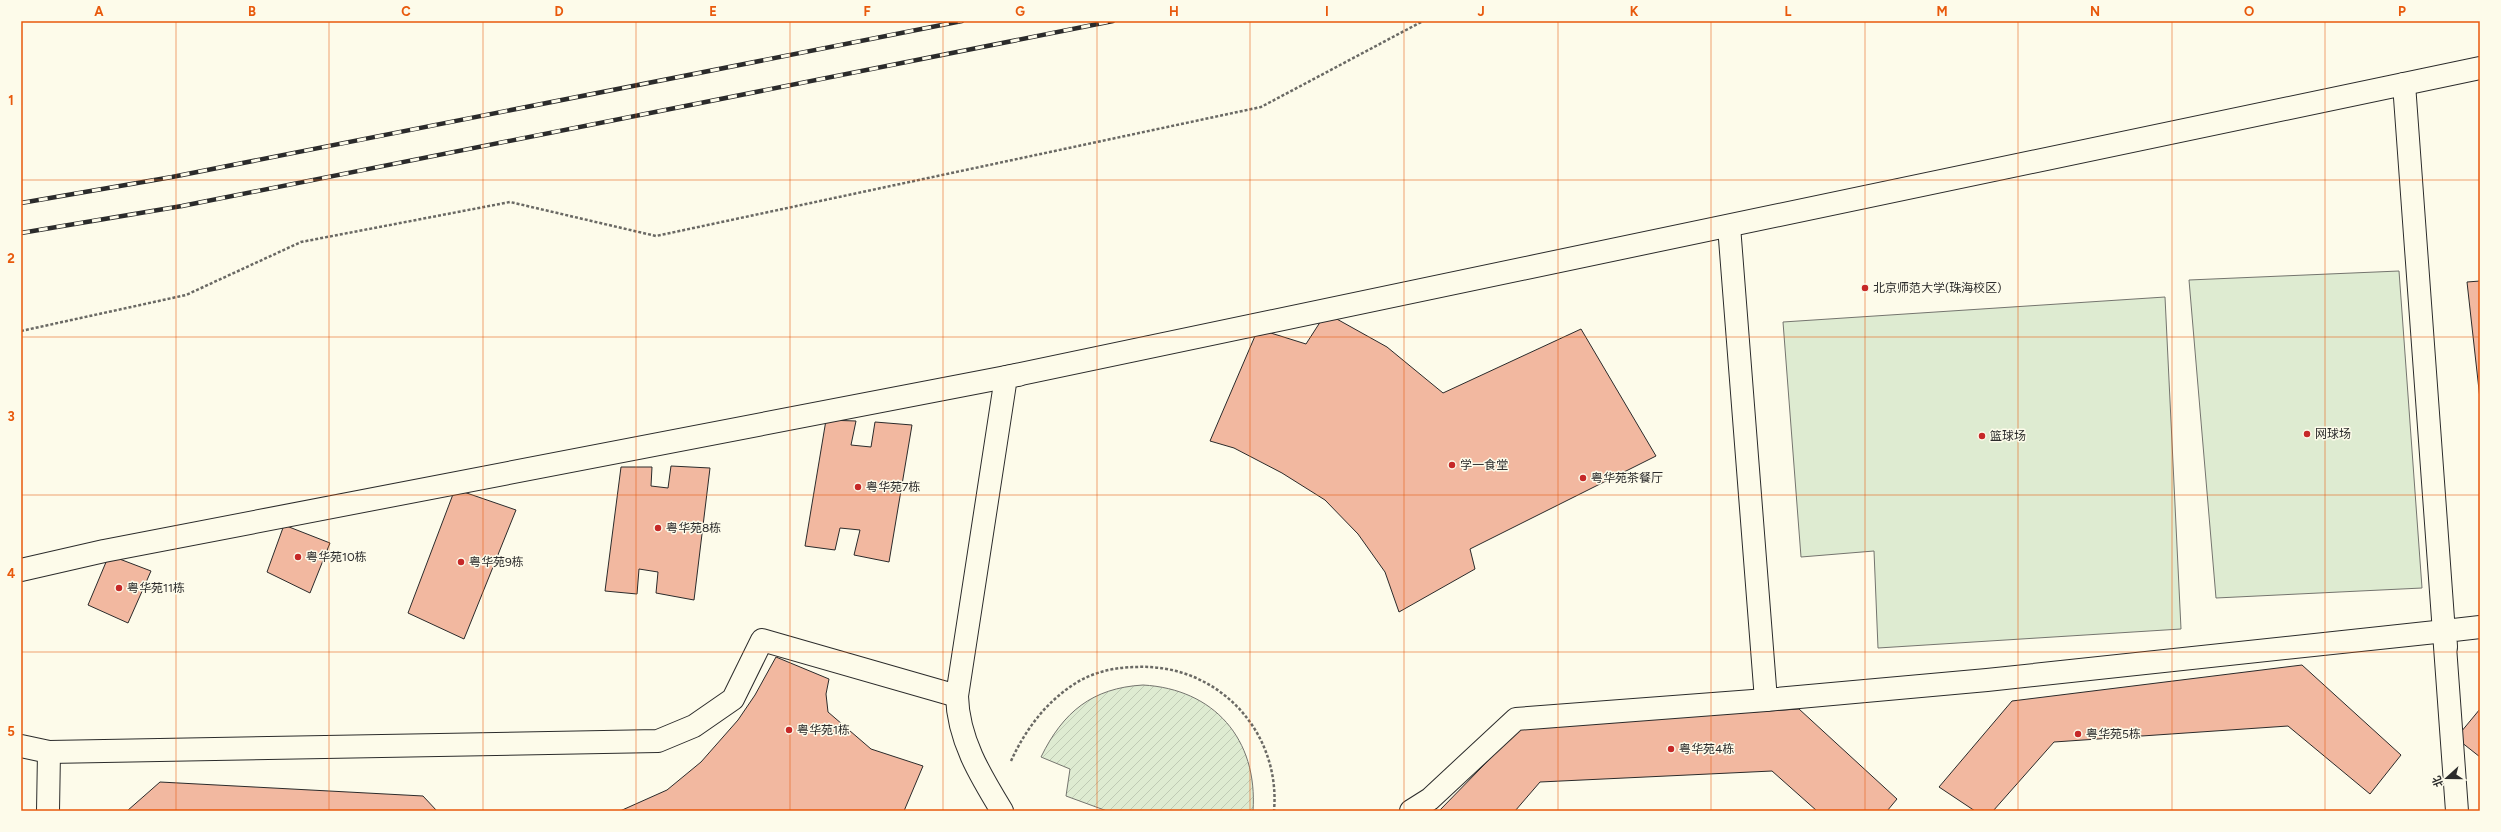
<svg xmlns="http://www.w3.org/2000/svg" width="2501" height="832" viewBox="0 0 2501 832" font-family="Figtree,'Noto Sans SC',sans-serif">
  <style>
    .garden { fill: url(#garden-furrows); stroke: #74746e }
    .pitch { fill: #deebd1; stroke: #74746e }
    .building { fill: #f2b8a0; stroke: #2b2b2b }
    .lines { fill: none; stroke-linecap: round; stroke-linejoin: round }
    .minor-casing { stroke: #2b2b2b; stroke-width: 24 }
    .path { stroke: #6a6964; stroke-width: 2.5; stroke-dasharray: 3 2; stroke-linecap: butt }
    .minor { stroke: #fdfbea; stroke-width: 22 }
    .rail-casing { stroke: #2b2b2b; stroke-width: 4.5 }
    .rail { stroke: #fdfbea; stroke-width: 3; stroke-dasharray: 9; stroke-linecap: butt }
    .grid { fill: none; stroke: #e8590c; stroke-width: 1; stroke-opacity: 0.55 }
    .poi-dot { fill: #c62828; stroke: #fdfbea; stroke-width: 1.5 }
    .labels { text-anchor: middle; stroke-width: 3; stroke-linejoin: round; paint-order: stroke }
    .poi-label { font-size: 12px; fill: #2b2b2b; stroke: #fdfbea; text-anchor: start }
    .neatline { fill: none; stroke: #e8590c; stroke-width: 1.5 }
    .grid-label { font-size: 13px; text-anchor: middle; font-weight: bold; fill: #e8590c }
  </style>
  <defs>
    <pattern id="garden-furrows" width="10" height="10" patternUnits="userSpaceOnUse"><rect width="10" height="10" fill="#deebd1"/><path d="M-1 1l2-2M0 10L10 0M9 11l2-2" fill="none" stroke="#bfcab4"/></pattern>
  </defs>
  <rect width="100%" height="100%" fill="#fdfbea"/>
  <path class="garden" d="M1143 685C1214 689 1258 739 1253 811H1107L1066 796 1070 769 1041 757C1063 712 1092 688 1143 685Z"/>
  <g class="pitch">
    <polygon points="2399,271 2422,588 2216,598 2189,280"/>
    <polygon points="2165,297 2181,629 1878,648 1874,551 1801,557 1783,322"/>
  </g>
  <g class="building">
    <polygon points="2480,281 2480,399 2467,282"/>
    <polygon points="1326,313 1387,347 1443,393 1581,329 1656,456 1470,549 1475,569 1399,612 1385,572 1358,534 1325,500 1282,473 1234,448 1210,441 1258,329 1306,344"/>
    <polygon points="826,420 856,421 851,445 871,447 875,422 912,425 889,562 854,555 860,530 840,528 835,550 805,546"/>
    <polygon points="671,466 710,468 694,600 656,593 658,572 639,569 637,594 605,591 621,467 652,467 651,486 668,488"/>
    <polygon points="455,489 516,510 464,639 408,613"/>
    <polygon points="284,525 330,543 310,593 267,572"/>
    <polygon points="109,555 151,571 128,623 88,605"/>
    <polygon points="776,657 829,679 826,694 828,712 871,749 923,766 904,811 620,811 667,790 701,762 738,720 755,695"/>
    <polygon points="2302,665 2401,755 2370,794 2288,726 2054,742 1993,811 1975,811 1939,787 2012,701"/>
    <polygon points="1799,709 1897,799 1887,811 1817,811 1772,771 1540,782 1515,811 1439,811 1521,727"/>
    <polygon points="2480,709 2480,757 2456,738"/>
    <polygon points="160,782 423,796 437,811 127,811"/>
  </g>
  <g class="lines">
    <defs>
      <g id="minor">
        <polyline points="2404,84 2457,811"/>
        <polyline points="1729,226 1766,700"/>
        <polyline points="21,570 104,551 1006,377 2480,68"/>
        <polyline points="2446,647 2445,631 2480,627"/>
        <polyline points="21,746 49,752 658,741 694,726 733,699 762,640 957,696"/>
        <polyline points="48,811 49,752"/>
        <path d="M1002 811C980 775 958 739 957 696L1006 377 1018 375"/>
        <polyline points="1411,811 1430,799 1516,719 1766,700 1987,680 2445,631"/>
      </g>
    </defs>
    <use href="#minor" class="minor-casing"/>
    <g class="path">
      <polyline points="21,331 186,295 301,242 510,202 656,236 1261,107 1423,21"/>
      <path d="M1011 761C1026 728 1049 698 1081 680 1098 671 1118 667 1136 667 1217 663 1281 731 1274 811"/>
    </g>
    <use href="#minor" class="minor"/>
    <defs>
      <g id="rail">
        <polyline points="21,203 172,177 962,21"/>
        <polyline points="21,233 182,206 1113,21"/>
      </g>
    </defs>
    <use href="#rail" class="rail-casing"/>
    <use href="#rail" class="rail"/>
  </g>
  <path class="grid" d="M176 21V811M329 21V811M483 21V811M636 21V811M790 21V811M943 21V811M1097 21V811M1250 21V811M1404 21V811M1558 21V811M1711 21V811M1865 21V811M2018 21V811M2172 21V811M2325 21V811M21 180H2480M21 337H2480M21 495H2480M21 652H2480"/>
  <g class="poi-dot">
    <circle cx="1865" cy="288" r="4"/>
    <circle cx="2307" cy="434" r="4"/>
    <circle cx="1982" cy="436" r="4"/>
    <circle cx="1452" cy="465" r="4"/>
    <circle cx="1583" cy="478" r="4"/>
    <circle cx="858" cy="487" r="4"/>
    <circle cx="658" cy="528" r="4"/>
    <circle cx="298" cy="557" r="4"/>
    <circle cx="461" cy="562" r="4"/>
    <circle cx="119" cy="588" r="4"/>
    <circle cx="789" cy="730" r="4"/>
    <circle cx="2078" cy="734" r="4"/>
    <circle cx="1671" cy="749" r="4"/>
  </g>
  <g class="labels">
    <g class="poi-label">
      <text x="1873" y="292">北京师范大学(珠海校区)</text>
      <text x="2315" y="438">网球场</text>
      <text x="1990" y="440">篮球场</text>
      <text x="1460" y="469">学一食堂</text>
      <text x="1591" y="482">粤华苑茶餐厅</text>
      <text x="866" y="491">粤华苑7栋</text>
      <text x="666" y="532">粤华苑8栋</text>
      <text x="306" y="561">粤华苑10栋</text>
      <text x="469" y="566">粤华苑9栋</text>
      <text x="127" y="592">粤华苑11栋</text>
      <text x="797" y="734">粤华苑1栋</text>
      <text x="2086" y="738">粤华苑5栋</text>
      <text x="1679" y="753">粤华苑4栋</text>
    </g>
  </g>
  <rect width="2501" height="832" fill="none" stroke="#fdfbea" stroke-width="44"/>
  <g transform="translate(2447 778) rotate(249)" stroke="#fdfbea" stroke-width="3" paint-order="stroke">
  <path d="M0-3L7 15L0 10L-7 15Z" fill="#2b2b2b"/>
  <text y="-6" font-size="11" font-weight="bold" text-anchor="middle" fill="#2b2b2b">北</text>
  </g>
  <rect x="22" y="22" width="2457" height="788" class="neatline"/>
  <g class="grid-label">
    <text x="99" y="16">A</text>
    <text x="252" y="16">B</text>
    <text x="406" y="16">C</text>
    <text x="559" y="16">D</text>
    <text x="713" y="16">E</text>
    <text x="867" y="16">F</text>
    <text x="1020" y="16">G</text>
    <text x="1174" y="16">H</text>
    <text x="1327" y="16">I</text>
    <text x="1481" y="16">J</text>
    <text x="1634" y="16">K</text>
    <text x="1788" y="16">L</text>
    <text x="1942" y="16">M</text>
    <text x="2095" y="16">N</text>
    <text x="2249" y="16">O</text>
    <text x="2402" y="16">P</text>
    <text x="11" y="105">1</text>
    <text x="11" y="263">2</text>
    <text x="11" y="421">3</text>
    <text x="11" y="578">4</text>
    <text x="11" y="736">5</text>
  </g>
</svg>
